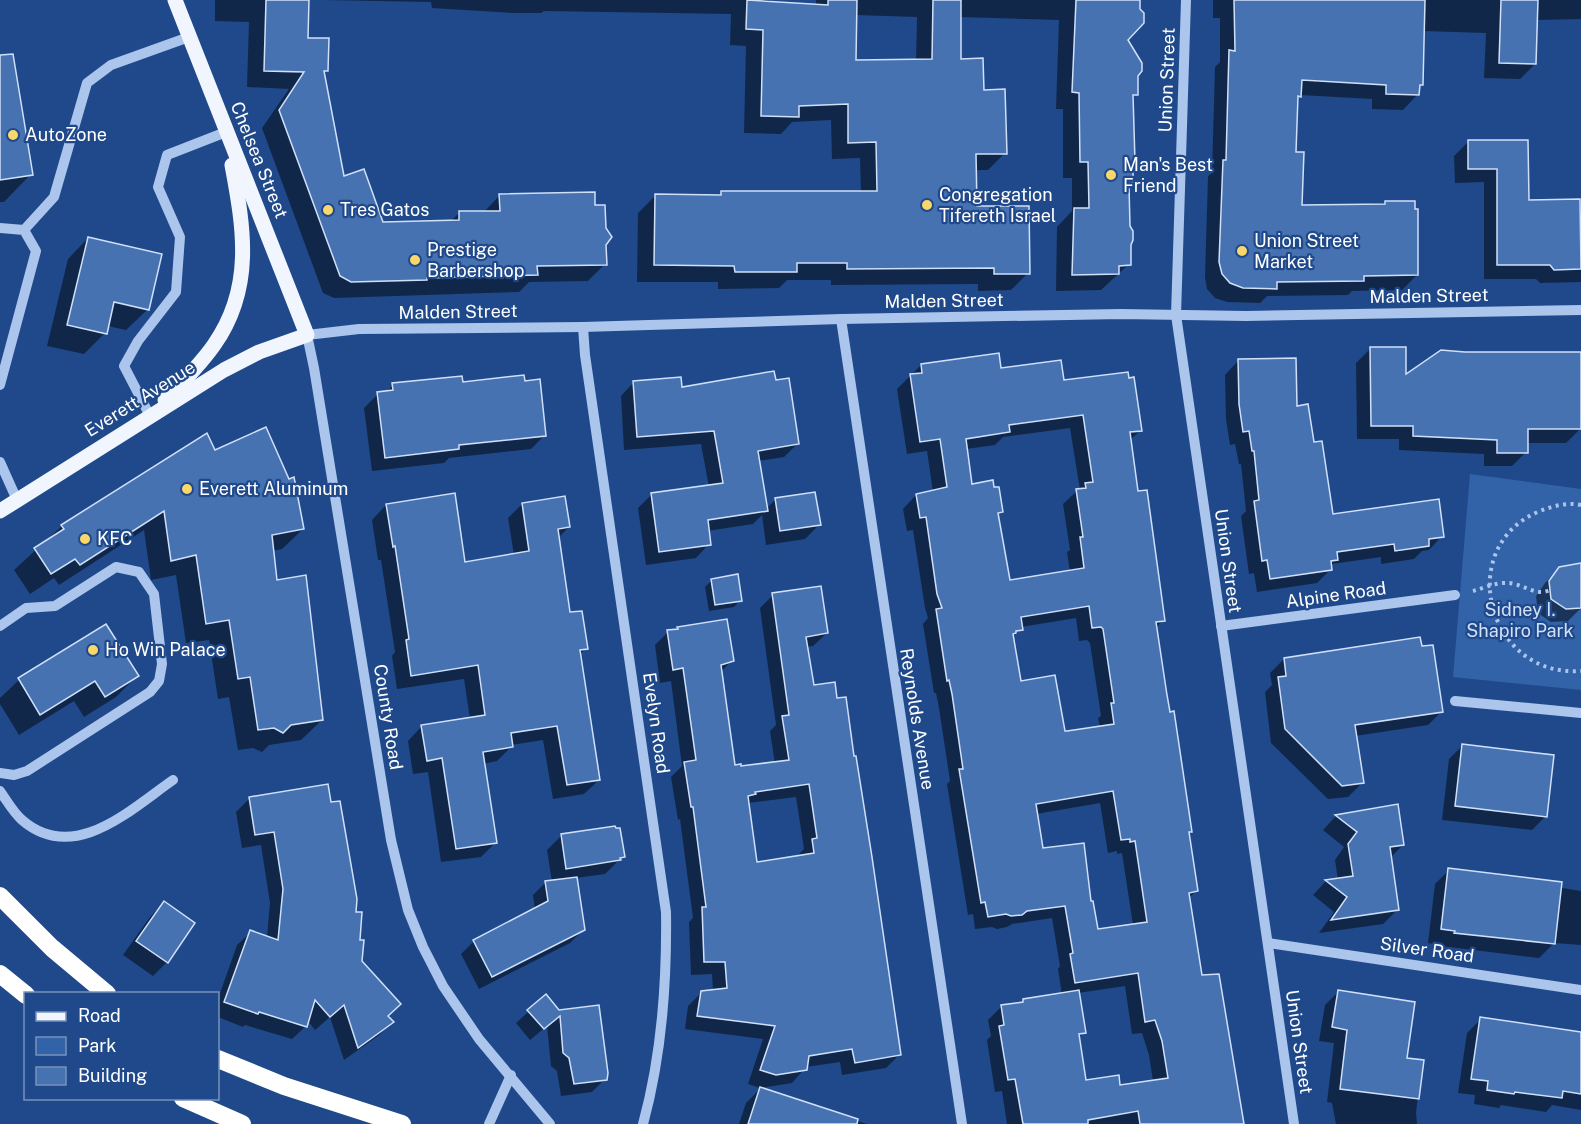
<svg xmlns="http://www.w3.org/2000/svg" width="1581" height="1124" viewBox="0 0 1581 1124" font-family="'Public Sans',sans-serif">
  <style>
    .green { fill: #3262a8 }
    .shadow { fill: #0007; fill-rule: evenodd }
    .building { fill: #4772b2; stroke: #d0e0f8; stroke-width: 1.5; fill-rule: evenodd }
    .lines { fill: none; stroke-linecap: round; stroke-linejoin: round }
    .path { stroke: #abc5ec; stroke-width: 4; stroke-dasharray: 3 4.5; stroke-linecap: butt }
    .minor { stroke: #abc5ec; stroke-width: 10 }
    .major { stroke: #f0f5fe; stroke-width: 15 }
    .highway { stroke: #fff; stroke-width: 18 }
    .poi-dot { fill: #fad76a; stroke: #1f498a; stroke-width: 2 }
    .labels { text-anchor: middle; stroke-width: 4.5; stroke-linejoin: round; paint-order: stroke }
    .street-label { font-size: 18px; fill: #fff; stroke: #1f498a }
    .poi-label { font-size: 18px; fill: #fff; stroke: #1f498a; text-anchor: start }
    .park-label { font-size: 18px; fill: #d0e0f8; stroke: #1f498a }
  </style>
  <rect width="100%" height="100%" fill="#1f498a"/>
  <polygon class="green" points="1470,474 1581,489 1581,690 1453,677"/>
  <g class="shadow">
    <polygon points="215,0 307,0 307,39 326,71 323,74 343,178 382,223 450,222 459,213 483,213 500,195 594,206 604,245 605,264 588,281 529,282 519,292 334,298 323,293 262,128 289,89 247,87 249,22 215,21"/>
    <path d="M324 0H770V3L815 22 816 0H1139L1126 40 1137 75 1136 94 1132 99V185L1127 190 1129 264 1101 290 1056 291 1057 227 1072 211V178H1063V109H1056L1059 20 959 17V60L982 91 1005 153 988 170H975L976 208 1028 273 1011 290 978 291V284L831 285V280H787L779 288 718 289V282H637L638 213 655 196H719L722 193H861L860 158 832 159 831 120 792 122 781 134 744 133 746 46 730 45 731 14 544 11 541 13H514L432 8 431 2ZM855 15 917 17 916 61 855 62Z"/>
    <polygon points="1213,0 1581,0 1581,19 1536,20 1535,64 1520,79 1484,78 1486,33 1423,31 1421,84 1418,88 1418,94 1403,110 1372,109 1372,99 1300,95 1296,99 1294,153 1300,206 1383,206 1386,203 1417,275 1402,290 1352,291 1348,295 1267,296 1260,303 1227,302 1215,298 1207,289 1205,277 1208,176 1212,173 1215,67 1220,62 1220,18 1213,18"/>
    <polygon points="0,96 31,174 4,202 0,202"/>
    <polygon points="1527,141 1527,202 1581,201 1581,282 1540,283 1536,279 1484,279 1484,182 1455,183 1454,156 1468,142"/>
    <polygon points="88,238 160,255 147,310 126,330 107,326 105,333 84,354 47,346 68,259"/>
    <polygon points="1370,349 1405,376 1465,354 1581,353 1580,429 1566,443 1526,443 1526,452 1512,466 1484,466 1484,454 1399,450 1399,439 1357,439 1356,363"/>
    <polygon points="1238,361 1295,408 1313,443 1331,516 1442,536 1429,550 1422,551 1414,559 1381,564 1381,557 1332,564 1331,569 1317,583 1257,592 1254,573 1249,574 1241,516 1246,511 1241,464 1239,464 1235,444 1230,445 1226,419 1225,375"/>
    <path d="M921 365 1000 370 1063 382 1141 430 1129 441 1137 493 1163 620 1156 628 1165 695 1191 831 1187 835 1196 891 1189 898 1200 976 1239 1124H1007L1002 1091 995 1092 987 1040 991 1036 988 1020 1002 1006 1021 1004 1024 1000 1062 995 1058 969 1060 966 1052 918 1012 924 1007 927 997 929 992 927 975 929 973 914 968 915 947 784 950 781 939 708 936 693H934L923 624 928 618 925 608 913 530 907 531 903 509 916 495 933 492 927 451 907 454 897 389ZM1070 428 1080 490 1077 491 1063 504 1070 550 1067 552 1070 572 1009 582 997 516 1001 512 971 485 966 449 995 445 1003 437ZM1076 618 1079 641 1087 640 1090 643 1101 716 1098 718 1100 727 1064 733 1019 683 1012 638 1021 627ZM1100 803 1108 853 1117 851V854L1122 853 1133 925 1097 931 1090 903 1042 850 1036 814ZM1125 986 1132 1034 1142 1033 1149 1055 1153 1081 1119 1086 1085 1082 1078 1038 1084 1032 1078 993Z"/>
    <polygon points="634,382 680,388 798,443 784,457 758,461 766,509 776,499 819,525 805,539 766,545 762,515 753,524 707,531 709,544 696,558 646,565 638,508 651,495 709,487 701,444 624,450 621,396"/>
    <polygon points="462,383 545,435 531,449 449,458 444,463 372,471 364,408 378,394 385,393 393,385"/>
    <polygon points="214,452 303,529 282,549 272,551 275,581 322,720 301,740 269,745 262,752 253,748 238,750 229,697 218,699 209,640 186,643 176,575 151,580 144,530 59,585 54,578 30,594 14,570 62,526"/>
    <polygon points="522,504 569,527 558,538 569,614 586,649 579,655 599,780 584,794 553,799 543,740 511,745 511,747 497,761 483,764 496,842 481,857 441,862 428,772 413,774 408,741 422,726 470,719 464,679 397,689 392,656 395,652 381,560 378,560 372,520 386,505 464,564 514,555 508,518"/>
    <polygon points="1560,568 1581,568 1581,608 1568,621 1551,622 1538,613 1536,596 1545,583"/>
    <polygon points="712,580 740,601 734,607 709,611 705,587"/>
    <path d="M773 595 827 633 813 646 806 647 813 687 899 1055 886 1068 842 1075 840 1062 806 1067 792 1083 760 1088 748 1084 763 1039 685 1029 688 1006 701 993 713 991 712 974 691 975 689 922 693 918 680 819 678 820 671 777 682 766 671 681 660 683 655 645 668 632 678 628 732 660 721 672 734 766 740 768 775 764 770 731 776 725 760 608ZM796 797 804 849 799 854 800 857 756 864 748 803Z"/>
    <polygon points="105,626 137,676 116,697 84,717 74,701 19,735 0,704 0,698 19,680"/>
    <polygon points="1284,659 1442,711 1428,725 1355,736 1362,783 1348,797 1328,799 1271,743 1265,692 1272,685 1270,673"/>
    <polygon points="1463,745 1546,816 1532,830 1442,820 1449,759"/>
    <polygon points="250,798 354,913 360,961 386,1016 392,1022 378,1036 344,1060 330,1017 315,1030 308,1021 306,1026 292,1039 245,1025 243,1027 218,1017 218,999 237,945 251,932 267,937 270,903 261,845 242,848 236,812"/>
    <polygon points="1397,806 1403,845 1390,858 1397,910 1383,924 1319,933 1334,912 1313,895 1326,881 1338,880 1335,860 1344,847 1323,830 1336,816"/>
    <polygon points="561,836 623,856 605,874 576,878 583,930 570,943 479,989 461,954 474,941 535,910 533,895 545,883 552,882 547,850"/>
    <polygon points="1449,870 1581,891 1581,945 1554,943 1539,958 1441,946 1441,945 1428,943 1435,884"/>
    <polygon points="164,903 167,962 153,976 123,955 150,917"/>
    <polygon points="1339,991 1405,1059 1422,1061 1416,1113 1417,1124 1336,1124 1332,1103 1327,1102 1334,1043 1319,1041 1325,1005"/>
    <polygon points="546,996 605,1079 592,1092 561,1096 557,1071 551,1066 547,1026 530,1040 516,1023"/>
    <polygon points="1481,1019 1581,1034 1581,1110 1552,1105 1546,1112 1501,1105 1499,1108 1474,1104 1475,1095 1458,1093 1467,1033"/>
    <polygon points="760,1089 867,1124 739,1124 746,1103"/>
  </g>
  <g class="building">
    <polygon points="266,0 309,0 308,38 329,38 328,71 324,71 344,176 364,169 383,222 459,220 459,211 500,211 499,194 595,192 595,205 605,205 606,228 612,237 606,245 607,265 537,266 538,275 427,278 427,280 351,282 340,276 279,110 304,72 264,71"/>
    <polygon points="747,0 828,5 828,0 857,0 856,60 932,59 933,0 961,0 961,59 983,58 984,90 1005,89 1007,154 976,154 977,206 1029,206 1030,274 994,274 994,268 847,269 847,263 797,263 797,272 735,272 734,266 654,265 655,194 721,195 721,191 877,191 876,142 848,143 848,104 799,106 799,117 761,116 763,30 746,29"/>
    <polygon points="1076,0 1140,0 1140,9 1144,13 1144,23 1128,40 1142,63 1142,71 1138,76 1138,95 1133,95 1135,161 1133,161 1133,186 1129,186 1130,226 1133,231 1133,240 1131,245 1131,265 1119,266 1119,274 1072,275 1074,208 1089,208 1088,162 1080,162 1079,93 1072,92"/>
    <polygon points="1234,0 1425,0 1423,85 1420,85 1419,95 1386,94 1386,85 1302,80 1301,97 1298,96 1296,152 1304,152 1302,205 1385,204 1385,201 1415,201 1415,209 1418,209 1418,275 1364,276 1364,281 1277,282 1277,289 1243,288 1230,283 1222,274 1219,262 1223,160 1226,160 1229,50 1235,51"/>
    <polygon points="1501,0 1538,0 1536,64 1499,63"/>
    <polygon points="13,54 33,175 0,180 0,55"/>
    <polygon points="1468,140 1528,140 1529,200 1580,199 1581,269 1554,270 1550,265 1497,265 1497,169 1468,169"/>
    <polygon points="88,237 162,254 149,310 114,302 107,334 67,325"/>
    <polygon points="1370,347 1406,347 1406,374 1441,350 1465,352 1581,352 1581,429 1528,429 1528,453 1497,453 1497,440 1413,436 1413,426 1371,426"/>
    <path d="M999 353 1001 368 1061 360 1064 380 1128 372 1129 378 1134 377 1142 431 1130 432 1138 491 1147 490 1165 621 1156 622 1167 695 1170 712 1174 711 1192 832H1189L1198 891 1189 893 1202 975 1219 974 1244 1124H1140L1138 1111 1088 1120V1124H1023L1015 1079 1008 1080 999 1026 1004 1025 1001 1005 1023 1002V999L1079 990 1086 1033 1079 1034 1086 1080 1119 1075 1120 1085 1168 1078 1162 1041 1155 1020 1145 1022 1138 973 1075 983 1070 954 1073 953 1065 906 1027 911 1022 915 1011 916 1006 914 988 917 985 902 981 903 959 769H963L952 694 949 680 947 681 936 609 942 608 937 594 926 517 920 518 916 494 947 487 940 439 920 442 910 374 922 373 921 364ZM1083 415 1093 482 1085 483 1086 488 1076 489 1083 537H1080L1084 568 1010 580 998 513 1003 512 999 487H994L993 480 972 484 966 439 1010 432 1009 425ZM1089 606 1092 628 1101 627 1103 629 1114 703H1111L1114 724 1067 731H1065L1055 675 1021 681 1013 634 1016 633V631L1023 630 1021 617ZM1113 791 1121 840 1130 839V842L1135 841 1147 922 1098 929 1093 901H1091L1084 843 1043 848 1036 804Z"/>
    <polygon points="1296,358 1297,406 1308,404 1314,442 1322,441 1333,514 1439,499 1444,537 1429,539 1429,546 1395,551 1394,544 1337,552 1338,560 1331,561 1332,570 1270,579 1267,560 1262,561 1254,501 1259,500 1254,451 1252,451 1249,431 1243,432 1239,404 1238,359"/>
    <polygon points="774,371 776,380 789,378 799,444 758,451 768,511 708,520 711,545 659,552 651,493 723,483 714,431 637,437 633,381 681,377 682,387"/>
    <polygon points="524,375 525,381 540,379 546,436 459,445 459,449 385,458 377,392 393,390 392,383 462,376 463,382"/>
    <polygon points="266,427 289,479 294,477 304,529 272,535 277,580 306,575 323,720 291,725 283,733 274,728 258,730 250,677 238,679 229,620 206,624 196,555 171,561 164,511 80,565 75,559 51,574 34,548 64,529 61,525 207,433 215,450"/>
    <polygon points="815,492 821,525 780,531 775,498"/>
    <polygon points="455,493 465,562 529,551 522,503 565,496 570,527 558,529 570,612 582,611 588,649 580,650 600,780 567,785 557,726 511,733 513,747 483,752 497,843 456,849 442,758 427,761 421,725 485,715 478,665 411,676 406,640 409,639 395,546 393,547 386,504"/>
    <polygon points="1581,563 1581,608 1566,609 1551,599 1549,581 1559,567"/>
    <polygon points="738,574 742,601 715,605 711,579"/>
    <path d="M821 586 828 633 806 637 814 685 835 682 837 698 846 697 854 756H856L872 857 901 1055 855 1063 852 1049 809 1056 807 1070 776 1075 760 1070 775 1026 697 1016 701 991 727 988 725 962H704L702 907H706L693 807H691L684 762 696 760 683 668 673 670 667 630 678 629 677 627 727 619 734 661 721 665 735 765 741 764V766L789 760 782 716 789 715 772 593ZM809 784 817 838 812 839 814 853 757 862 748 796 756 794 755 792Z"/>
    <polygon points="106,624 139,676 105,697 95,681 40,715 18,678"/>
    <polygon points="1420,637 1422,646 1433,645 1443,712 1355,725 1364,783 1342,786 1285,729 1278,677 1286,676 1284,658"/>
    <polygon points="1462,744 1554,755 1547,817 1455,806"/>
    <polygon points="328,784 331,802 340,801 357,899 356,912 362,912 360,940 364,940 362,961 401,1004 388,1016 394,1022 358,1048 344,1005 330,1017 315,1000 307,1027 259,1012 258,1014 224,1002 250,930 278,940 283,889 274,832 255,835 249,797"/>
    <polygon points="1398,804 1404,845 1390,847 1399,910 1331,920 1347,897 1325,880 1353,876 1348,844 1357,832 1335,815"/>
    <polygon points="615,826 616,828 620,828 625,857 620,858 621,860 566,869 561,834"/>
    <polygon points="1448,868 1562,882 1555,944 1454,933 1455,931 1441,929"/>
    <polygon points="577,877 585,930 492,977 473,940 548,901 545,881"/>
    <polygon points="164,901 195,923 168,963 136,941"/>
    <polygon points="1338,990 1415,1002 1407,1058 1424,1060 1419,1099 1340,1089 1347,1030 1332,1027"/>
    <polygon points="546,994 559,1010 599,1005 608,1073 607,1080 574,1084 569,1058 563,1053 560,1016 544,1029 527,1010"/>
    <polygon points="1480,1017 1581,1032 1581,1094 1563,1091 1562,1098 1515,1092 1514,1094 1487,1090 1488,1081 1471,1079"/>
    <polygon points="760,1087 858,1119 857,1124 748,1124"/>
  </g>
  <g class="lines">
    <g class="path">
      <path d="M1581 505C1567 502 1553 506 1540 511 1453 546 1487 678 1581 671"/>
      <path d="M1473 591C1484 588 1497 582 1507 583 1523 583 1535 597 1550 590"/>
    </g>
    <g class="minor">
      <polyline points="1186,0 1176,315 1294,1124"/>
      <polyline points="0,228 24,230 36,251 0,385"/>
      <polyline points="24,230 54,197 87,83 111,65 189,37"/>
      <polyline points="841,319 962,1124"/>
      <path d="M583 327 585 355 666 912C667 983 662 1055 643 1124"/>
      <polyline points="150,416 124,366 138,341 176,292 180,237 158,187 167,155 226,132"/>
      <polyline points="0,462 17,500"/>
      <polyline points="0,626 26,608 55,606 116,567 139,572 154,594 162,664 159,681 150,692 27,771 14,775 0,773"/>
      <polyline points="1221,626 1455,595"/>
      <polyline points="1455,701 1581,713"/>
      <path d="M0 791C7 801 13 812 22 820 74 865 131 809 173 780"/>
      <polyline points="1268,943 1581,990"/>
      <polyline points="489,1124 511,1075"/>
      <polyline points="550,1124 479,1039 443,986 423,947 408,910 391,840 314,368 307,335 359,329 583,327 841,319 1121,314 1246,316 1581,310"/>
    </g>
    <g class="major">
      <path d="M165 400C182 383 200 365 214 345 254 288 244 229 232 165"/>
      <polyline points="0,511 224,370 259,352 307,335 175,0"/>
    </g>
    <g class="highway">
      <polyline points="0,896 52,948 107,994"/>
      <polyline points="0,974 26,995"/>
      <polyline points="218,1059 284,1086 402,1124"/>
      <polyline points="183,1098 242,1124"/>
    </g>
  </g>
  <g class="poi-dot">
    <circle cx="13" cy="135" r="6"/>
    <circle cx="1111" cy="175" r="6"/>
    <circle cx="927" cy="205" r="6"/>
    <circle cx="328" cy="210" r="6"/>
    <circle cx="1242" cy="251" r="6"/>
    <circle cx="415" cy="260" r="6"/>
    <circle cx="187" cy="489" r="6"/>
    <circle cx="85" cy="539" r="6"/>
    <circle cx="93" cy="650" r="6"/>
  </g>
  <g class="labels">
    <g class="street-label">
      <text transform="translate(1167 80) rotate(-88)" y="6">Union Street</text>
      <text transform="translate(259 160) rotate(68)" y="6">Chelsea Street</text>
      <text transform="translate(1429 296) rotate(-1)" y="6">Malden Street</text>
      <text transform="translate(944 301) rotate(-1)" y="6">Malden Street</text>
      <text transform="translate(458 312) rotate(-1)" y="6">Malden Street</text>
      <text transform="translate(140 399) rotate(-32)" y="6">Everett Avenue</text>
      <text transform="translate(1228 561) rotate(82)" y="6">Union Street</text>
      <text transform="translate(1336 595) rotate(-8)" y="6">Alpine Road</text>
      <text transform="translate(388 717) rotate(81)" y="6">County Road</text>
      <text transform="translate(917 719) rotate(81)" y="6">Reynolds Avenue</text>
      <text transform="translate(656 723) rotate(82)" y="6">Evelyn Road</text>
      <text transform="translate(1427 950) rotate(8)" y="6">Silver Road</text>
      <text transform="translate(1299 1042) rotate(82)" y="6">Union Street</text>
    </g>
    <g class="poi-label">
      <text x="25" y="141">AutoZone</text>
      <text x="1123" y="171">Man's Best<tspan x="1123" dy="21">Friend</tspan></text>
      <text x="939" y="201">Congregation<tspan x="939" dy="21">Tifereth Israel</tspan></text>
      <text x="340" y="216">Tres Gatos</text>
      <text x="1254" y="247">Union Street<tspan x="1254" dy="21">Market</tspan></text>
      <text x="427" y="256">Prestige<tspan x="427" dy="21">Barbershop</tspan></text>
      <text x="199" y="495">Everett Aluminum</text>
      <text x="97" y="545">KFC</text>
      <text x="105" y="656">Ho Win Palace</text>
    </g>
    <g class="park-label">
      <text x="1520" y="616">Sidney I.<tspan x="1520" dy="21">Shapiro Park</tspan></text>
    </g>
  </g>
  <rect x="24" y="992" width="195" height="108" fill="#1f498a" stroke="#7992b9" stroke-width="1.5"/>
  <rect x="36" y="1012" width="30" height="9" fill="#f0f5fe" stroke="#7992b9" stroke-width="1.5"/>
  <text x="78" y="1022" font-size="18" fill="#ffffff">Road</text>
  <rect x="36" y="1037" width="30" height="18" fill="#3262a8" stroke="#7992b9" stroke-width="1.5"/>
  <text x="78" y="1052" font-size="18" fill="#ffffff">Park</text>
  <rect x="36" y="1067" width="30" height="18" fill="#4772b2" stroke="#7992b9" stroke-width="1.5"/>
  <text x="78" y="1082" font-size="18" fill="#ffffff">Building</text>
</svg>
